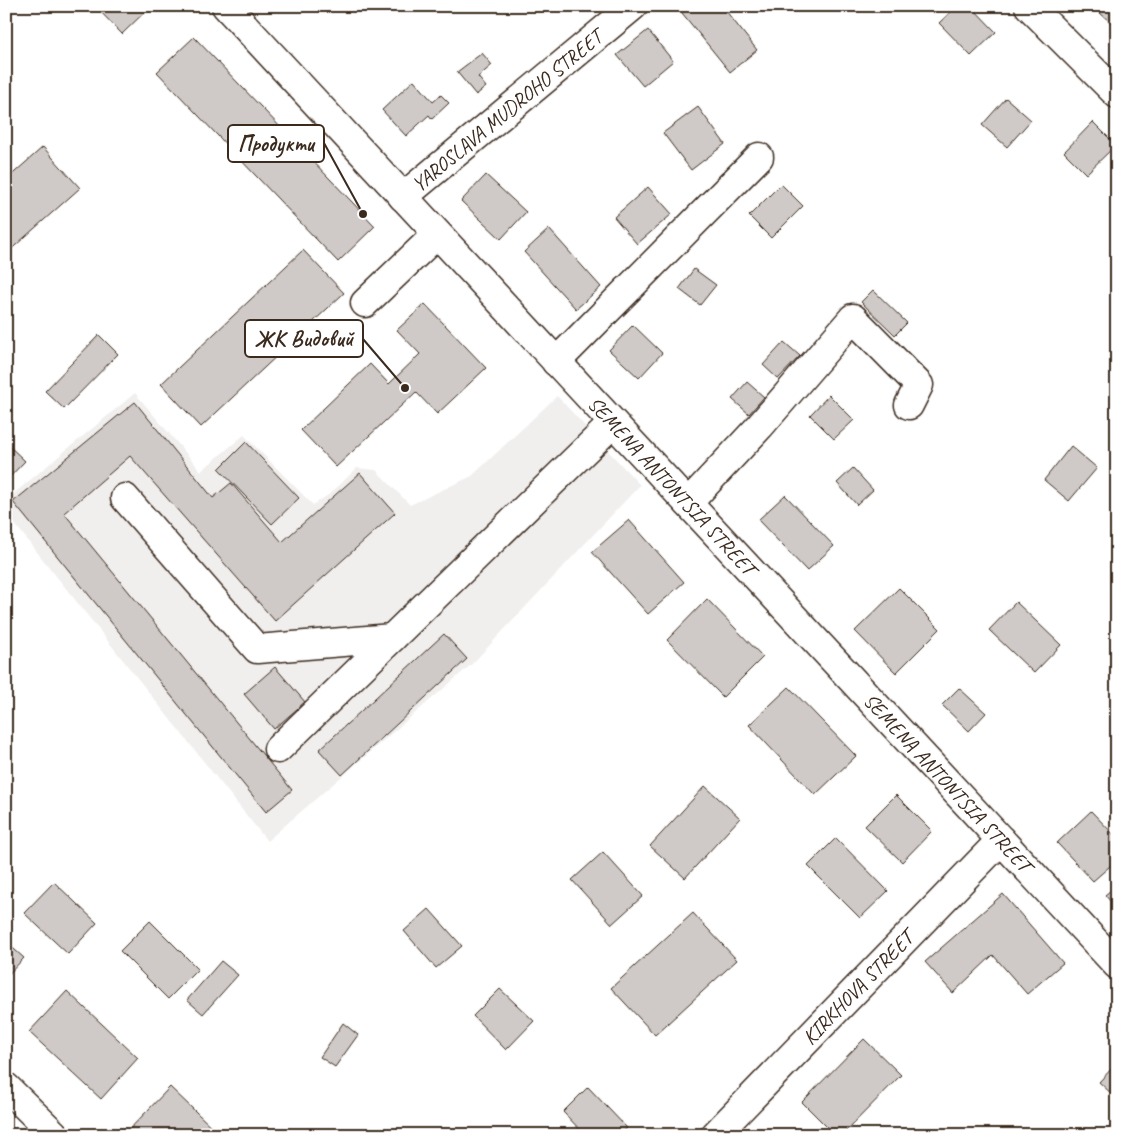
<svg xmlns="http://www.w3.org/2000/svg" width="1123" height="1141" viewBox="0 0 1123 1141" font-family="Caveat,sans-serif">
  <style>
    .built { fill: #f1efee }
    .building { fill: #cfcac7; stroke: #3b2a1e }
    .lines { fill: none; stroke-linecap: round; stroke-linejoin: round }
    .minor-casing { stroke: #3b2a1e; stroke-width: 31 }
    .minor { stroke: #fff; stroke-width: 28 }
    .labels { text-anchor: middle; stroke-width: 4; stroke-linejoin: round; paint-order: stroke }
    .street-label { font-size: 21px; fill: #3b2a1e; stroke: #fff }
    .leader { fill: none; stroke: #3b2a1e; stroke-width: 2 }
    .callout-dot { fill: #3b2a1e; stroke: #fff; stroke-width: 2 }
    .callout { fill: #fff; stroke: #3b2a1e; stroke-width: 2 }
    .callout-label { font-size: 22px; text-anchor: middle; font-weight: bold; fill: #3b2a1e }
  </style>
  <rect width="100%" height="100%" fill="#fff"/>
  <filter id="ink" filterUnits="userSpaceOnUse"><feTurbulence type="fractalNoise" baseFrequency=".02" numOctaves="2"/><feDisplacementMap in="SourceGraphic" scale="10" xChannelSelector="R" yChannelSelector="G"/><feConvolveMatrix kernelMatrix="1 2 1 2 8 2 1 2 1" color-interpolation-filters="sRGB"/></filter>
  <g filter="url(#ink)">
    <polygon class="built" points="135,393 201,471 244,435 313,505 331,493 357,468 376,470 410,505 472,476 557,396 640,485 472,664 267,841 6,513 6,500"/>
    <g class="building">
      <polygon points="95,6 151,6 122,34"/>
      <polygon points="690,6 722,6 757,50 730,72 682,13"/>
      <polygon points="957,6 971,6 996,32 971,56 939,23"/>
      <polygon points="1092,6 1117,6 1117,28"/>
      <polygon points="648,30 673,61 643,86 617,55"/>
      <polygon points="194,37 375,226 338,262 157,72"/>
      <polygon points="482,53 492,65 478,77 486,87 476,95 457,72"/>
      <polygon points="414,80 433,102 441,95 449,103 432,119 429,115 406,136 382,110"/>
      <polygon points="1006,98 1031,120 1007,147 982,125"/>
      <polygon points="698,107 725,144 691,170 663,133"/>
      <polygon points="1093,122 1116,145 1086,174 1064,152"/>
      <polygon points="43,147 80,188 7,253 6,180"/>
      <polygon points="486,175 526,212 501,239 461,201"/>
      <polygon points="781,184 803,206 771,238 749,216"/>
      <polygon points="648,187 672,214 637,244 614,217"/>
      <polygon points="549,229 601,287 576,309 524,252"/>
      <polygon points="303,250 344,293 201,427 161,384"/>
      <polygon points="694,269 716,285 700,305 679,289"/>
      <polygon points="873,290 907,323 895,335 861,302"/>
      <polygon points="425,304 486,368 437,414 416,392 336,467 301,430 370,364 389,384 420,354 397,330"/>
      <polygon points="633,325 662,353 639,378 609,350"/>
      <polygon points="99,335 118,354 64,409 45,391"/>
      <polygon points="784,342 800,356 778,379 763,365"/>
      <polygon points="747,382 764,397 749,414 732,399"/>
      <polygon points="829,395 854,420 834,439 810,415"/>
      <polygon points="135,402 213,498 231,483 282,542 360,473 395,513 275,621 130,456 64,513 292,790 266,812 13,502"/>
      <polygon points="246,442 299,498 272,524 219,469"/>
      <polygon points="6,443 25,461 6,481"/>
      <polygon points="1071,446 1097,468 1069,501 1044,480"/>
      <polygon points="853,468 873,490 857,505 837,483"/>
      <polygon points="785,495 834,546 807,571 758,520"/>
      <polygon points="629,520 684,582 648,614 592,552"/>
      <polygon points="899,588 940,629 896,673 855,631"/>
      <polygon points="707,599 763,657 723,697 667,640"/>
      <polygon points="1016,602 1061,645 1034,673 989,630"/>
      <polygon points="444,634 467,659 342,775 319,750"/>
      <polygon points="275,667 305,702 274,729 244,694"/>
      <polygon points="789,687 856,756 815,795 749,725"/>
      <polygon points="959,688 986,713 969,731 942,705"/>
      <polygon points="705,786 740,818 685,878 650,846"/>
      <polygon points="896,795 932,831 902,862 865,826"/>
      <polygon points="1091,811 1117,838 1117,860 1093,881 1057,843"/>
      <polygon points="836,838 888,891 860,918 808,866"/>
      <polygon points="603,852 643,896 612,924 572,880"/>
      <polygon points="54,882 97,923 68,954 24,913"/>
      <polygon points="1117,885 1117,909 1105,895"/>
      <polygon points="1003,894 1063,963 1027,994 993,955 953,993 925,962"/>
      <polygon points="429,909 462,946 436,968 404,931"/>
      <polygon points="693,913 737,960 655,1035 611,988"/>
      <polygon points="150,921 198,969 168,999 120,951"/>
      <polygon points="6,942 24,958 6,977"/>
      <polygon points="221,961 238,975 203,1014 187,1000"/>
      <polygon points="500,989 534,1021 506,1050 473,1016"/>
      <polygon points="67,991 138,1058 101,1099 29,1032"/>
      <polygon points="343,1023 358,1035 335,1067 320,1057"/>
      <polygon points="864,1039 901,1075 842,1135 835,1135 802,1102"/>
      <polygon points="1117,1063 1117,1099 1099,1082"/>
      <polygon points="170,1087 220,1135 125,1134"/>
      <polygon points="588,1087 627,1128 620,1135 585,1135 563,1112"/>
    </g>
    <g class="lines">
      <defs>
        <g id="minor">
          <path id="s1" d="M226 6 1117 965"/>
          <polyline points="1029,6 1117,94"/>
          <path id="s2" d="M403 197 633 6"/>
          <polyline points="365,303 437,234"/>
          <polyline points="556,362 759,157"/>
          <polyline points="125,498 257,649 392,638"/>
          <polyline points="688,503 760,426 853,318 919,385 909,405"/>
          <polyline points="278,749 613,423"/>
          <polyline points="6,1087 55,1135"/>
          <path id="s3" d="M715 1135 1001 840"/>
        </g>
      </defs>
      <use href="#minor" class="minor-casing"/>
      <use href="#minor" class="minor"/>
    </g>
  </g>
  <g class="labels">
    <g class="street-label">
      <text dy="7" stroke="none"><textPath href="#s2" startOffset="135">YAROSLAVA MUDROHO STREET</textPath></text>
      <text dy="7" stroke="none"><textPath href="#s1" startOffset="655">SEMENA ANTONTSIA STREET</textPath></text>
      <text dy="7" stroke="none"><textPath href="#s1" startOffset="1060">SEMENA ANTONTSIA STREET</textPath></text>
      <text dy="7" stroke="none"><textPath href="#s3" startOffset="205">KIRKHOVA STREET</textPath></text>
    </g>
  </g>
  <path class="leader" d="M363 214L324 143M405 388L363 339"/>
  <g class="callout-dot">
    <circle cx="363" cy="214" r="5"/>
    <circle cx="405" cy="388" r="5"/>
  </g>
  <g class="callout">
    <rect x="228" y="125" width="96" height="37" rx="5"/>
    <rect x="245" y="320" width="118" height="37" rx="5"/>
  </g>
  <g class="callout-label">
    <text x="276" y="151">Продукти</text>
    <text x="304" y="346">ЖК Видовий</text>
  </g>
  <rect width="1123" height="1141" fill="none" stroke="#fff" stroke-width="25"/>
  <rect x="12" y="12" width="1098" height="1116" fill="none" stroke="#3b2a1e" stroke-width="2" filter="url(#ink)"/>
</svg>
